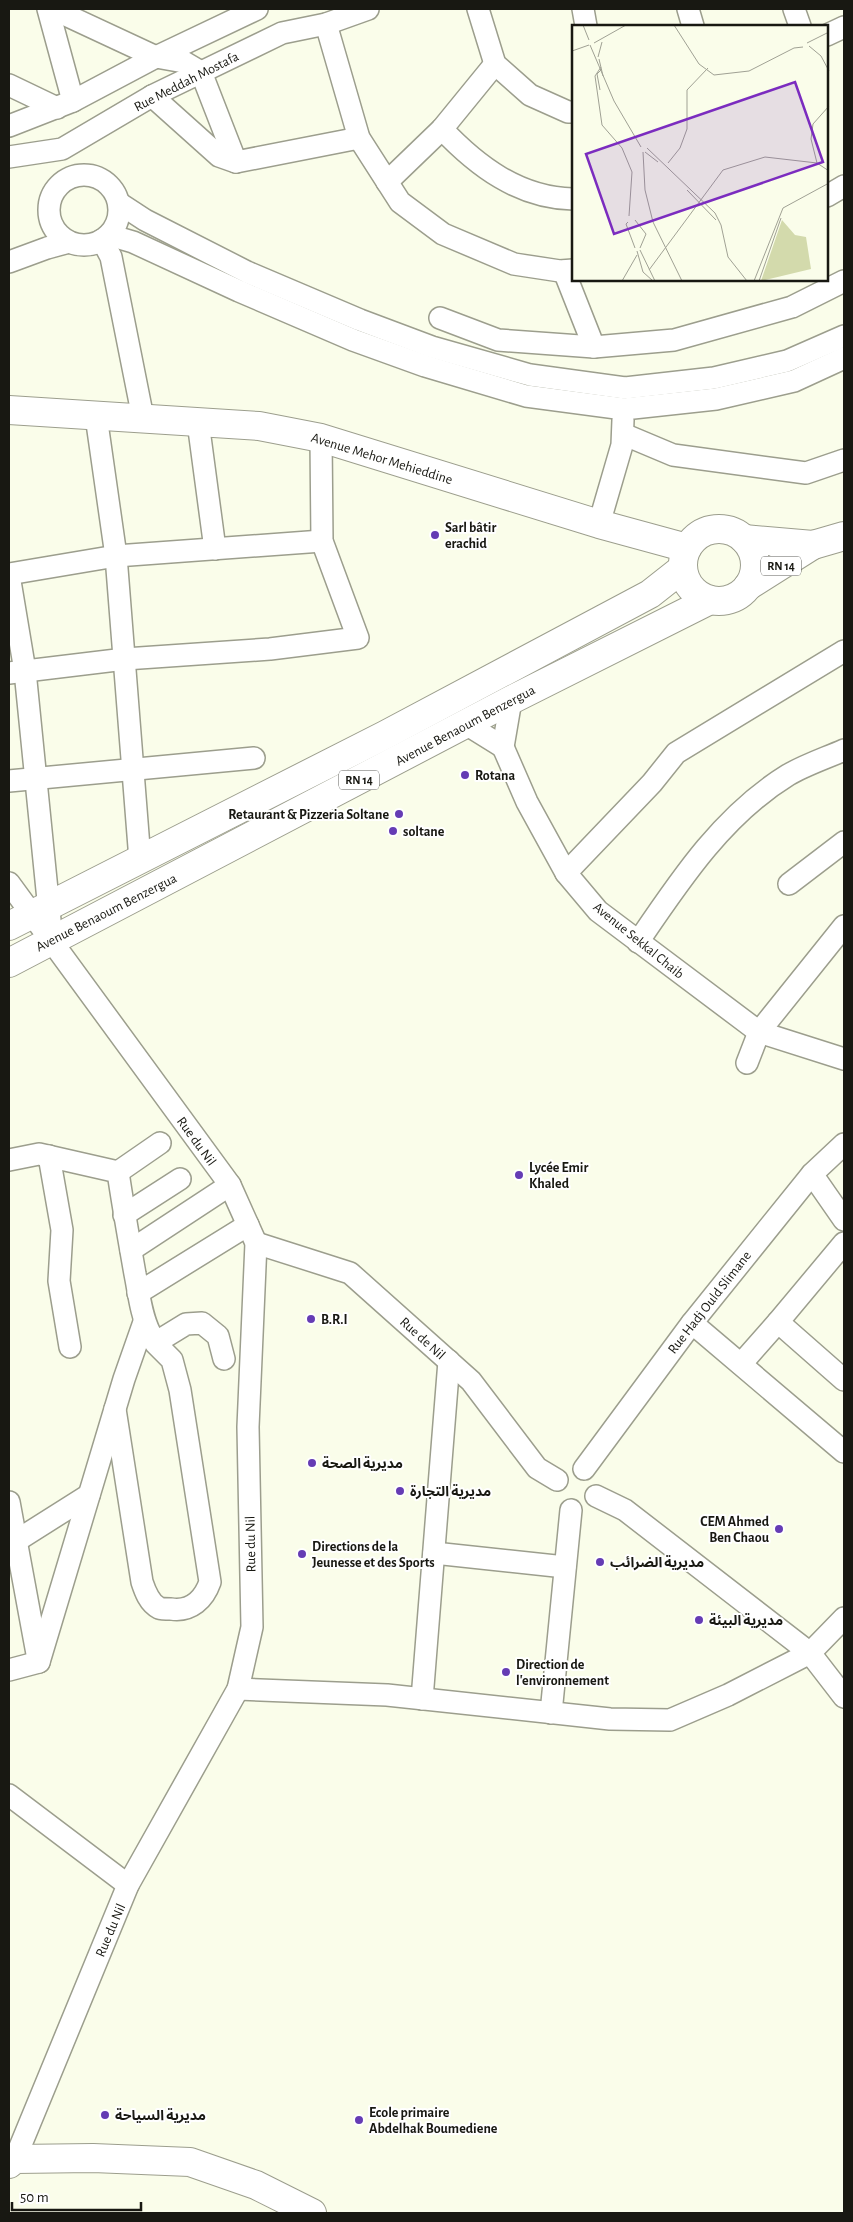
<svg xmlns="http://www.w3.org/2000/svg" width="853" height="2222" viewBox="0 0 853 2222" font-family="'Alegreya Sans','Noto Sans Arabic',sans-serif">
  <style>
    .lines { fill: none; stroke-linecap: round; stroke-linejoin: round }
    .minor-casing { stroke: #9c9e8d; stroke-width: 24 }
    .major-casing { stroke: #9c9e8d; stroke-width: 30 }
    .minor { stroke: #fff; stroke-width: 21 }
    .major { stroke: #fff; stroke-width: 28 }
    .poi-dot { fill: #653cb4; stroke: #fff; stroke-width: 2 }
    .labels { text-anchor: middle; stroke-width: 4; stroke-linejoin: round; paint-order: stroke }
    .shield { fill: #fff; stroke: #5d5d59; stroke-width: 1 }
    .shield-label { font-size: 12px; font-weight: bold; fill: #181812 }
    .street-label { font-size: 14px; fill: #181812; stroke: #fff }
    .poi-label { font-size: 14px; font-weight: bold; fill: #181812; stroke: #fff; text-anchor: start }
    .inset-road { fill: none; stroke: #a0a194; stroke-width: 1 }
    .view { fill: #7b2cbf; fill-opacity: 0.15; stroke: #7b2cbf; stroke-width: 2.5 }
    .inset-edge { fill: none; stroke: #181812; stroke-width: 2.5 }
  </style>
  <rect width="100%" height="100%" fill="#fafdea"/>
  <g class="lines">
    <defs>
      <g id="minor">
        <polyline points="48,9 73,101"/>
        <polyline points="53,9 156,57 184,62 201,72 236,162"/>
        <polyline points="478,9 495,64 530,95 568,112 573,112"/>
        <polyline points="583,9 586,26"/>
        <polyline points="688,9 693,26"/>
        <polyline points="794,9 800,26"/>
        <polyline points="326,24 359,138 400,202 443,234 514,264 560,271 573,270"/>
        <polyline points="827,35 844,27"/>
        <polyline points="9,85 57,108"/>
        <polyline points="152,96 219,156 236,162 359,138"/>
        <polyline points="9,126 73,101 156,57 257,9"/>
        <path d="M442 129C477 166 519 198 573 199"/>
        <polyline points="9,157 62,149 152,96 282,33 326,24 368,9"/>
        <circle cx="84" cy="210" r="35"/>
        <polyline points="387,182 442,129 495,64"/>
        <polyline points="827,196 844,186"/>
        <polyline points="119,203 145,220 247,272 360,320 432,347 530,375 625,388 714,378 787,361 844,336"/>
        <polyline points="109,235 133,242 239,291 353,340 425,366 526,396 624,409 716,399 794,381 844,358"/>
        <polyline points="102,240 111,257 143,418"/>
        <polyline points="9,262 47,248 69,242"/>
        <polyline points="564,271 594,347"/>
        <polyline points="440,318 498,340 594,347 674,340 792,307 844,281"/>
        <polyline points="96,416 116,556 140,860"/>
        <polyline points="198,422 215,549"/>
        <polyline points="623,434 673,455 806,473 844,460"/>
        <polyline points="599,524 622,445 623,420"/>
        <polyline points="9,574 116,556 322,541"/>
        <polyline points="9,575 25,671 50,920"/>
        <polyline points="9,673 125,659 270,649 358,638 322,541 321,438"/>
        <polyline points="466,724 503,747"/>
        <polyline points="503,747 527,802 566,873 598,911 759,1032 844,1059"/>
        <polyline points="503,747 511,700"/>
        <polyline points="9,781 254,758"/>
        <polyline points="566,873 652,783 676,753 844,651"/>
        <polyline points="9,883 230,1185 256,1243 248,1427 252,1627 238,1689 128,1885 15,2159"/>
        <polyline points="789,884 844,842"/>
        <path d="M638 942C680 880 723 815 788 775 805 765 826 758 844 750"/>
        <polyline points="747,1063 759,1032 844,926"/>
        <polyline points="49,1156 62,1230 59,1281 70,1347"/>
        <path d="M9 1160 39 1154 118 1172C123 1206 129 1240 135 1274 139 1294 141 1315 150 1333"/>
        <polyline points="118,1172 160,1143"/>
        <polyline points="812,1174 844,1220"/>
        <polyline points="124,1215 180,1179"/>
        <polyline points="256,1243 350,1273 471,1381 537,1468 557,1480"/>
        <polyline points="844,1243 778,1322 844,1380"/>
        <polyline points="131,1250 230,1185"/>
        <polyline points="138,1293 248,1225"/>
        <polyline points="692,1323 844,1452"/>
        <polyline points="741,1364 778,1322"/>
        <path d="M115 1409 142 1582C145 1591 149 1603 159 1608 162 1609 168 1609 171 1609 191 1612 204 1599 210 1582L180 1390 172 1360 155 1343 186 1324 202 1323 218 1336 224 1359"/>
        <polyline points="584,1469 692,1323 812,1174 844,1144"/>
        <polyline points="596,1496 625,1510 810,1653 844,1697"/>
        <polyline points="9,1502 38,1659"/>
        <polyline points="16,1541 89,1495"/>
        <polyline points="434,1553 565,1567"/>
        <polyline points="39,1662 124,1379 144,1322"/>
        <polyline points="9,1670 39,1662"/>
        <polyline points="238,1689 387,1695 610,1719 670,1720 728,1695 810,1653 844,1618"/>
        <polyline points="422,1699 449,1361"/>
        <polyline points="551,1713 571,1510"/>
        <polyline points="9,1795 128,1885"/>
      </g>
      <g id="major">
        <polyline points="9,410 259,426 321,438 599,524 687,548"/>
        <circle cx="719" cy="565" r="36"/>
        <polyline points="744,539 813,545 844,536"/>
        <polyline points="748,586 813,545"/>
        <polyline points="9,926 385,735 650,594 683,568"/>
        <polyline points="9,963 511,700 710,600"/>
        <polyline points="9,2164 15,2159 93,2158 190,2162 256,2185 312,2213"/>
      </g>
    </defs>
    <use href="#minor" class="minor-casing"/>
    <use href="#major" class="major-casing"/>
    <use href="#minor" class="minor"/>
    <use href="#major" class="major"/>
  </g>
  <g class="poi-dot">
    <circle cx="435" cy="535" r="5"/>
    <circle cx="465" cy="775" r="5"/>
    <circle cx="399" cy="814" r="5"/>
    <circle cx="393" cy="831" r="5"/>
    <circle cx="519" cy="1175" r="5"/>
    <circle cx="311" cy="1319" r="5"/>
    <circle cx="312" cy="1463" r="5"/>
    <circle cx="400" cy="1491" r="5"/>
    <circle cx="779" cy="1529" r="5"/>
    <circle cx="302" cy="1554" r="5"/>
    <circle cx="600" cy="1562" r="5"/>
    <circle cx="699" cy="1620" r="5"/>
    <circle cx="506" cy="1672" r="5"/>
    <circle cx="105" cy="2115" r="5"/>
    <circle cx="359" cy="2120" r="5"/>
  </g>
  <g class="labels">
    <g class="shield">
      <rect x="761" y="556.5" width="40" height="19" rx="4"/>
      <rect x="339" y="770.5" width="40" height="19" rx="4"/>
    </g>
    <g class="shield-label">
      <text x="781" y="570">RN 14</text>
      <text x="359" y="784">RN 14</text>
    </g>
    <g class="street-label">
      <text transform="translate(186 81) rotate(-27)" y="5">Rue Meddah Mostafa</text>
      <text transform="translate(382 458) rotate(17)" y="5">Avenue Mehor Mehieddine</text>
      <text transform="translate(465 725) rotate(-28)" y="5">Avenue Benaoum Benzergua</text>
      <text transform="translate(106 912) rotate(-27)" y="5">Avenue Benaoum Benzergua</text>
      <text transform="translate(639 940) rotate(39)" y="5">Avenue Sekkal Chaib</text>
      <text transform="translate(197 1141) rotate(54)" y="5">Rue du Nil</text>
      <text transform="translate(709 1302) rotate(-52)" y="5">Rue Hadj Ould Slimane</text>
      <text transform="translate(423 1338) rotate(42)" y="5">Rue de Nil</text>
      <text transform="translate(250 1544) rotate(-91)" y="5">Rue du Nil</text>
      <text transform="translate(110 1930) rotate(-67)" y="5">Rue du Nil</text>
    </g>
    <g class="poi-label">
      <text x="445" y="532">Sarl bâtir<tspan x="445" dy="16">erachid</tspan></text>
      <text x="475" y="780">Rotana</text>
      <text x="389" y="819" text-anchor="end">Retaurant &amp; Pizzeria Soltane</text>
      <text x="403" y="836">soltane</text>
      <text x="529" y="1172">Lycée Emir<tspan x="529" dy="16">Khaled</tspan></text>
      <text x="321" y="1324">B.R.I</text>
      <text x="322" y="1468">مديرية الصحة</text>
      <text x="410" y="1496">مديرية التجارة</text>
      <text x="769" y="1526" text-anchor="end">CEM Ahmed<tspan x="769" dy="16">Ben Chaou</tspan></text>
      <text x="312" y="1551">Directions de la<tspan x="312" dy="16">Jeunesse et des Sports</tspan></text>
      <text x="610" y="1567">مديرية الضرائب</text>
      <text x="709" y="1625">مديرية البيئة</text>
      <text x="516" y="1669">Direction de<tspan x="516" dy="16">l'environnement</tspan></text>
      <text x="369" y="2117">Ecole primaire<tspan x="369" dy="16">Abdelhak Boumediene</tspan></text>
      <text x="115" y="2120">مديرية السياحة</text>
    </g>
  </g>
  <g transform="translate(572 25)">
    <rect width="256" height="256" fill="#fafdea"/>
    <path d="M210 195 223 210 234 212 239 244 189 256Z" fill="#d3daac"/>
    <path class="inset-road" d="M11 0 17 15M102 0 127 39 142 50 177 46 222 23 231 22M22 18 54 0M235 18 257 7M18 20 42 76 69 122M237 21 249 31 257 46M0 26 17 20M26 32 30 17M27 34 31 51M29 42 23 51 30 100 50 123 60 147 57 191M28 65 25 49 30 44M257 81 241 99 239 114 245 138 257 146M75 123 143 188 149 200 156 232 175 256M71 127 73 165 81 197 110 256M73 127 86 137M96 138 108 123 115 104V65L136 43M115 165 144 195M63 195 74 209 68 223M56 197 54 199 63 223M68 225 83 256M65 226 71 247 81 256M77 245 151 145 193 132 245 138M50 256 65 230M182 256 211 183 257 158M187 256 209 193"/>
    <path class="view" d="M223 57 251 137 42 209 14 129Z"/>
    <rect width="256" height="256" class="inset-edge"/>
  </g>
  <rect width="853" height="2222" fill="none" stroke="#181812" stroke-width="20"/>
  <path d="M12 2202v8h129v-8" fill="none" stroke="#181812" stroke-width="2.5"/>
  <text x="20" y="2202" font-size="15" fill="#181812" stroke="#ffffff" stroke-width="4" paint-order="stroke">50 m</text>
</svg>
